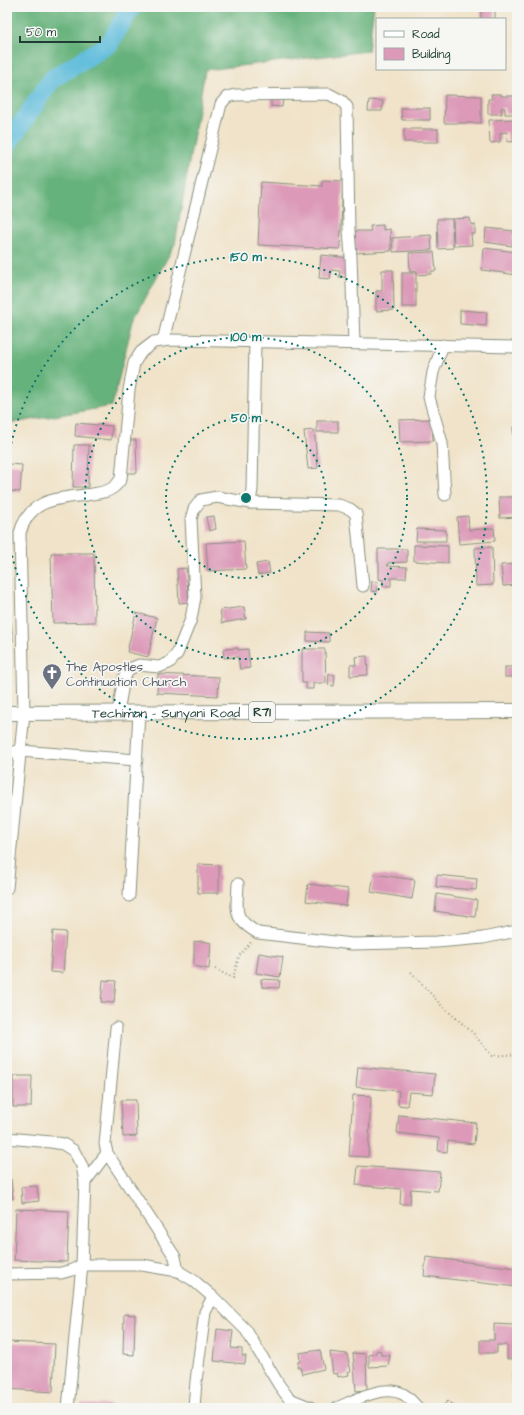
<svg xmlns="http://www.w3.org/2000/svg" width="524" height="1415" viewBox="0 0 524 1415" font-family="'Architects Daughter',sans-serif">
  <style>
    .forest { fill: #66b27b; stroke: #427858 }
    .lines { fill: none; stroke-linecap: round; stroke-linejoin: round }
    .river { stroke: #5dbcdb; stroke-width: 19 }
    .building { fill: #dc99b8 }
    .minor-casing { stroke: #88907e; stroke-width: 13 }
    .major-casing { stroke: #88907e; stroke-width: 16 }
    .path { stroke: #88907e; stroke-width: 2; stroke-dasharray: 1 3; stroke-linecap: butt }
    .minor { stroke: #fff; stroke-width: 11 }
    .major { stroke: #fff; stroke-width: 14 }
    .ring { fill: none; stroke: #0f766e; stroke-width: 2; stroke-dasharray: 2 4 }
    .labels { text-anchor: middle; stroke-width: 3.5; stroke-linejoin: round; paint-order: stroke }
    .shield { fill: #f6f6f2; stroke: #60746d; stroke-width: 1 }
    .shield-label { font-size: 12px; font-weight: bold; fill: #1f3d34 }
    .worship-label { font-size: 13px; fill: #5b616d; stroke: #f6f6f2; text-anchor: start }
    .street-label { font-size: 13px; fill: #1f3d34; stroke: #f6f6f2 }
    .centre { fill: #0f766e; stroke: #f6f6f2; stroke-width: 2 }
    .ring-label { font-size: 12px; text-anchor: middle; font-weight: bold; fill: #0f766e; stroke: #f6f6f2; stroke-width: 3.5; stroke-linejoin: round; paint-order: stroke }
  </style>
  <rect width="100%" height="100%" fill="#f6f6f2"/>
  <filter id="ink" filterUnits="userSpaceOnUse"><feTurbulence type="fractalNoise" baseFrequency=".025" numOctaves="2"/><feDisplacementMap in="SourceGraphic" scale="8" xChannelSelector="R" yChannelSelector="G"/><feConvolveMatrix kernelMatrix="1 2 1 2 8 2 1 2 1" color-interpolation-filters="sRGB"/></filter>
  <filter id="wash" filterUnits="userSpaceOnUse"><feTurbulence type="fractalNoise" baseFrequency=".012" numOctaves="4" result="noise"/><feDisplacementMap in="SourceGraphic" scale="16" xChannelSelector="R" yChannelSelector="G"/><feGaussianBlur stdDeviation="0.9" result="paint"/><feColorMatrix in="noise" values="0 0 0 0 0 0 0 0 0 0 0 0 0 0 0 0 0 1.4 0 .05"/><feComposite in="paint" operator="in"/></filter>
  <g filter="url(#wash)">
    <rect width="100%" height="100%" fill="#f0e3c9"/>
    <polygon class="forest" points="7,7 374,7 368,51 205,70 175,244 133,321 112,406 7,424"/>
    <g class="lines">
      <polyline class="river" points="7,145 52,79 109,44 131,7"/>
    </g>
    <g id="blocks">
      <g class="building">
        <rect x="481" y="7" width="14" height="12"/>
        <polygon points="491,94 501,94 501,96 517,96 517,114 505,114 505,108 501,108 502,114 488,114 488,99 492,99"/>
        <polygon points="445,95 481,96 481,123 444,123"/>
        <polygon points="271,98 283,99 282,107 271,106"/>
        <polygon points="369,100 383,101 382,111 368,111"/>
        <polygon points="401,108 430,108 430,120 402,120"/>
        <polygon points="517,119 517,141 508,142 507,132 500,133 500,142 490,143 489,120"/>
        <rect x="404" y="129" width="34" height="13"/>
        <polygon points="322,180 343,181 340,249 258,245 261,182 322,186"/>
        <polygon points="470,218 471,225 475,224 475,234 471,234 472,245 454,246 453,219"/>
        <polygon points="437,219 452,219 453,248 438,249"/>
        <polygon points="383,225 383,230 390,229 391,251 355,253 353,231 371,231 370,226"/>
        <polygon points="486,228 514,231 512,246 485,242"/>
        <polygon points="431,235 432,250 393,252 392,238"/>
        <polygon points="484,248 517,252 517,275 482,270"/>
        <polygon points="434,252 436,271 431,271 431,274 417,275 417,271 410,272 409,253"/>
        <polygon points="321,255 351,258 349,277 339,277 340,271 331,270 330,279 319,278"/>
        <polygon points="382,270 393,270 394,310 376,311 376,291 382,291"/>
        <rect x="402" y="273" width="14" height="34"/>
        <polygon points="460,310 487,312 486,326 460,324"/>
        <polygon points="432,419 433,441 400,442 399,420"/>
        <rect x="317" y="421" width="21" height="11"/>
        <polygon points="76,423 112,426 111,440 75,436"/>
        <polygon points="513,427 517,427 517,439 514,439"/>
        <polygon points="314,430 318,468 308,469 304,431"/>
        <polygon points="126,440 136,440 137,473 127,473"/>
        <polygon points="74,445 89,445 88,487 73,487"/>
        <polygon points="9,464 22,465 20,492 8,491"/>
        <polygon points="499,497 517,497 517,517 500,518"/>
        <polygon points="214,516 216,529 209,531 206,517"/>
        <polygon points="468,516 469,530 494,528 495,541 459,544 457,517"/>
        <polygon points="417,529 446,530 446,541 416,541"/>
        <polygon points="244,541 246,569 208,571 206,543"/>
        <polygon points="414,545 448,546 448,563 414,561"/>
        <polygon points="492,547 493,585 476,586 475,548"/>
        <polygon points="378,549 407,549 407,562 388,563 387,566 407,567 406,578 391,578 391,586 383,586 383,580 379,579 379,562 378,562"/>
        <polygon points="51,553 94,553 95,622 53,623"/>
        <polygon points="268,562 270,573 258,575 256,564"/>
        <polygon points="517,564 517,585 503,586 501,565"/>
        <polygon points="186,568 189,602 179,603 177,569"/>
        <polygon points="372,581 378,582 376,592 371,591"/>
        <polygon points="244,607 246,619 222,623 220,610"/>
        <polygon points="136,613 157,618 148,657 127,652"/>
        <polygon points="11,622 13,641 7,641 7,623"/>
        <polygon points="307,632 329,633 329,642 307,641"/>
        <polygon points="238,648 238,650 248,649 250,668 240,669 238,657 224,658 223,649"/>
        <polygon points="302,649 325,649 326,683 313,683 313,689 306,689 306,683 302,683"/>
        <polygon points="367,656 368,675 350,676 350,665 356,665 355,657"/>
        <rect x="505" y="667" width="11" height="10"/>
        <polygon points="158,674 219,677 218,696 157,693"/>
        <polygon points="329,674 335,675 334,686 328,685"/>
        <polygon points="198,864 219,865 219,893 198,893"/>
        <polygon points="374,874 415,880 412,899 371,892"/>
        <polygon points="437,875 477,879 476,890 436,887"/>
        <polygon points="308,884 348,889 346,906 306,901"/>
        <polygon points="437,894 477,900 475,917 435,911"/>
        <polygon points="53,931 66,932 63,973 50,972"/>
        <polygon points="202,941 211,943 209,969 194,966 194,942"/>
        <polygon points="259,953 283,957 280,977 256,973"/>
        <polygon points="261,979 280,980 279,988 262,987"/>
        <polygon points="103,980 116,981 114,1003 101,1002"/>
        <polygon points="358,1067 435,1074 433,1094 409,1092 407,1106 398,1105 399,1091 356,1087"/>
        <polygon points="13,1076 32,1076 31,1107 13,1107"/>
        <polygon points="353,1095 371,1096 368,1157 349,1156"/>
        <polygon points="121,1100 136,1100 137,1136 123,1137"/>
        <polygon points="399,1115 476,1123 474,1144 448,1141 447,1152 438,1151 439,1138 397,1133"/>
        <polygon points="358,1166 440,1172 438,1191 411,1189 410,1204 400,1204 401,1189 356,1185"/>
        <polygon points="11,1179 13,1199 7,1199 7,1180"/>
        <polygon points="37,1186 39,1201 22,1203 21,1187"/>
        <polygon points="16,1209 69,1211 67,1262 14,1260"/>
        <polygon points="426,1257 517,1268 517,1287 424,1276"/>
        <polygon points="124,1314 135,1315 134,1355 123,1354"/>
        <polygon points="494,1324 513,1325 513,1339 517,1339 517,1359 507,1359 507,1345 497,1345 497,1353 480,1353 480,1340 494,1340"/>
        <polygon points="217,1329 233,1331 231,1348 242,1349 242,1356 246,1356 245,1364 214,1361"/>
        <polygon points="7,1342 55,1344 53,1392 7,1389"/>
        <polygon points="320,1350 324,1369 302,1374 300,1367 297,1367 298,1362 300,1361 299,1353"/>
        <polygon points="377,1350 381,1351 381,1355 390,1355 388,1366 369,1367 369,1355 375,1354"/>
        <polygon points="330,1352 347,1354 351,1371 348,1372 349,1375 338,1377 337,1373 333,1374"/>
        <polygon points="353,1353 366,1354 367,1390 356,1391"/>
        <polygon points="514,1371 517,1371 517,1392 515,1392"/>
        <polygon points="448,1401 455,1408 440,1408"/>
        <polygon points="81,1404 125,1405 125,1408 81,1408"/>
        <polygon points="135,1405 151,1406 151,1408 135,1408"/>
      </g>
    </g>
  </g>
  <g filter="url(#ink)">
    <use href="#blocks" fill-opacity="0" stroke="#88907e" stroke-width="1"/>
    <g class="lines">
      <defs>
        <g id="minor">
          <polyline points="163,341 221,104 227,97 235,95 329,94 342,101 347,107 349,230 351,257 354,343"/>
          <polyline points="443,345 433,372 429,397 442,443 445,495"/>
          <polyline points="250,503 252,489 255,341"/>
          <polyline points="118,712 124,678 129,669 139,665 159,667 169,663 177,654 191,619 195,597 191,519 194,509 201,500 217,497 250,503 339,505 350,509 356,514 363,586"/>
          <polyline points="7,753 20,751 137,760"/>
          <path d="M238 884C237 912 232 918 258 933L352 944 437 942 483 938 517 931"/>
          <path d="M7 888 24 713 20 533C30 496 61 499 92 494 100 493 109 492 115 486 117 485 119 481 121 479L129 390 134 363 141 352 154 342 170 340 517 347"/>
          <polyline points="129,896 139,712"/>
          <polyline points="116,1028 105,1144 107,1153 175,1257 178,1271"/>
          <polyline points="7,1138 51,1142 63,1144 74,1151 82,1166 85,1182 82,1265 68,1408"/>
          <polyline points="85,1182 107,1153"/>
          <polyline points="7,1274 61,1273 72,1270 82,1265 142,1265 178,1271 193,1280 213,1297 246,1330 279,1385 296,1408"/>
          <polyline points="290,1399 312,1408"/>
          <polyline points="194,1408 196,1381 205,1312 213,1297"/>
          <path d="M337 1408C355 1400 384 1384 403 1394 409 1397 413 1403 417 1407"/>
        </g>
        <g id="major">
          <path id="s1" d="M7 713 517 711"/>
        </g>
      </defs>
      <use href="#minor" class="minor-casing"/>
      <use href="#major" class="major-casing"/>
      <g class="path">
        <polyline points="215,969 233,978 239,956 251,942"/>
        <polyline points="411,972 441,1005 473,1033 492,1056 517,1054"/>
      </g>
      <use href="#minor" class="minor"/>
      <use href="#major" class="major"/>
    </g>
  </g>
  <g class="ring">
    <circle cx="246" cy="498" r="80"/>
    <circle cx="246" cy="498" r="161"/>
    <path d="M7 467A241 241 0 1 1 7 529"/>
  </g>
  <defs>
    <symbol id="church-pin" viewBox="-11 -11 22 30"><path d="M0 17L-7.5 6A9.5 9.5 0 1 1 7.5 6Z" fill="#6b7280" stroke="#f6f6f2"/><path d="M-1.2-6h2.4v3.5h3.3v2.4h-3.3V6h-2.4V-.1h-3.3v-2.4h3.3Z" fill="#fff"/></symbol>
  </defs>
  <g fill-rule="evenodd">
    <use href="#church-pin" x="41" y="662" width="22" height="30"/>
  </g>
  <g class="labels">
    <rect class="shield" x="249" y="702" width="26" height="20" rx="3"/>
    <g class="shield-label">
      <text x="262" y="716">R71</text>
    </g>
    <g class="worship-label">
      <text x="66" y="671">The Apostles<tspan x="66" dy="15">Continuation Church</tspan></text>
    </g>
    <g class="street-label">
      <text dy="5" stroke="none"><textPath href="#s1" startOffset="159">Techiman - Sunyani Road</textPath></text>
    </g>
  </g>
  <circle cx="246" cy="498" r="6" class="centre"/>
  <g class="ring-label">
    <text x="246" y="261">150 m</text>
    <text x="246" y="341">100 m</text>
    <text x="246" y="422">50 m</text>
  </g>
  <rect width="524" height="1415" fill="none" stroke="#f6f6f2" stroke-width="24"/>
  <rect x="376" y="18" width="130" height="52" fill="#f6f6f2" stroke="#a0aca6"/>
  <rect x="384" y="31" width="20" height="6" fill="#ffffff" stroke="#a0aca6"/>
  <text x="412" y="38" font-size="12" fill="#1f3d34">Road</text>
  <rect x="384" y="48" width="20" height="12" fill="#dc99b8" stroke="#a0aca6"/>
  <text x="412" y="58" font-size="12" fill="#1f3d34">Building</text>
  <path d="M20 36v6h80v-6" fill="none" stroke="#1f3d34" stroke-width="2"/>
  <text x="26" y="36" font-size="12" fill="#1f3d34" stroke="#f6f6f2" stroke-width="3" paint-order="stroke">50 m</text>
</svg>
